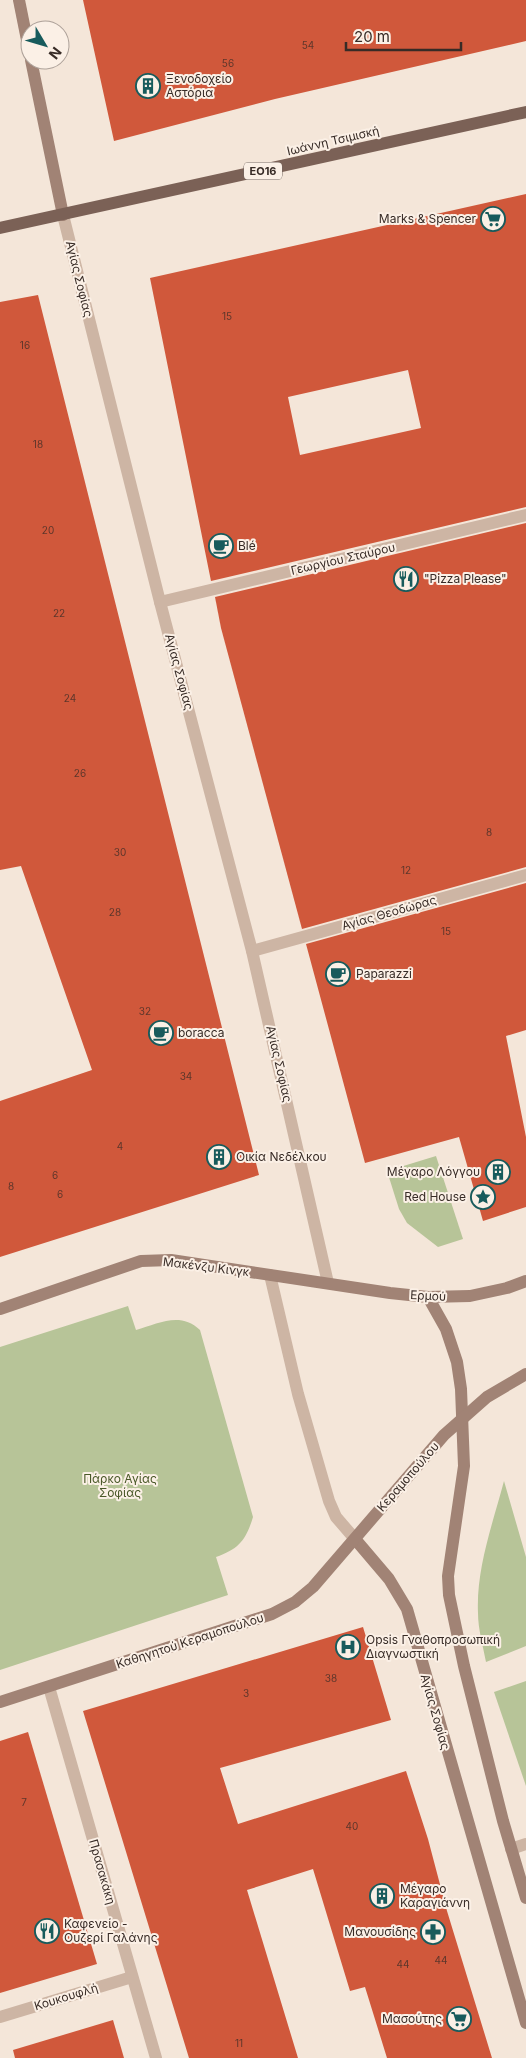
<svg xmlns="http://www.w3.org/2000/svg" width="526" height="2058" viewBox="0 0 526 2058" font-family="Inter,sans-serif">
  <style>
    .green { fill: #b7c498 }
    .building { fill: #d0583b; fill-rule: evenodd }
    .lines { fill: none; stroke-linecap: round; stroke-linejoin: round }
    .pedestrian { stroke: #cdb5a4; stroke-width: 12 }
    .minor { stroke: #cdb5a4; stroke-width: 12 }
    .secondary { stroke: #a18375; stroke-width: 12 }
    .primary { stroke: #7b6156; stroke-width: 12 }
    .labels { text-anchor: middle; stroke-width: 4; stroke-linejoin: round; paint-order: stroke }
    .number-label { font-size: 10px; fill: #5d362b }
    .shield { fill: #fbf0e6; stroke: #726660; stroke-width: 1 }
    .shield-label { font-size: 11px; font-weight: bold; fill: #372b26 }
    .poi-label { font-size: 12px; fill: #372b26; stroke: #fbf0e6; text-anchor: start }
    .street-label { font-size: 12px; fill: #372b26; stroke: #fbf0e6 }
    .park-label { font-size: 12px; fill: #495828; stroke: #fbf0e6 }
  </style>
  <rect width="100%" height="100%" fill="#f4e6d9"/>
  <g class="green">
    <polygon points="436,1156 463,1239 438,1247 407,1223 399,1209 387,1171"/>
    <path d="M128 1306 136 1330C158 1324 180 1311 200 1330L253 1517C246 1540 239 1549 216 1557L228 1595 0 1670V1347Z"/>
    <path d="M504 1481 526 1557V1646L486 1662C483 1646 478 1629 478 1613 476 1568 493 1523 504 1481Z"/>
    <polygon points="526,1681 526,1786 494,1692"/>
  </g>
  <g class="building">
    <polygon points="83,0 526,0 526,41 275,99 114,141"/>
    <path d="M526 194V507L211 581 150 278ZM408 370 421 428 300 455 288 397Z"/>
    <polygon points="38,295 259,1175 0,1257 0,1101 92,1070 21,866 0,870 0,302"/>
    <polygon points="526,523 526,867 302,929 221,628 215,597"/>
    <polygon points="526,883 526,1030 506,1036 526,1137 526,1207 483,1221 459,1137 365,1163 306,944"/>
    <polygon points="363,1627 391,1720 220,1768 238,1824 406,1771 428,1839 447,1911 492,2058 387,2058 365,1987 350,1991 313,1869 247,1890 298,2058 189,2058 83,1711"/>
    <polygon points="28,1732 97,1964 0,1993 0,1741"/>
    <polygon points="113,2020 124,2058 15,2058 13,2050"/>
  </g>
  <g class="lines">
    <g class="pedestrian">
      <polyline points="63,215 160,602 252,951 328,1283"/>
      <polyline points="160,602 526,515"/>
      <polyline points="252,951 526,875"/>
    </g>
    <g class="minor">
      <polyline points="270,1275 298,1394 329,1501 336,1517 355,1539"/>
      <polyline points="49,1687 156,2058"/>
      <polyline points="511,1849 526,1844"/>
      <polyline points="0,2017 132,1977"/>
    </g>
    <g class="secondary">
      <polyline points="19,0 30,55"/>
      <polyline points="31,60 63,215"/>
      <polyline points="428,1297 446,1329 457,1362 461,1389 464,1466 448,1576 449,1595 464,1666 503,1821 526,1898"/>
      <polyline points="0,1309 141,1261 171,1260 390,1293 428,1297 470,1296 507,1288 526,1281"/>
      <polyline points="355,1539 389,1579 407,1609 526,2023"/>
      <polyline points="0,1702 272,1614 295,1602 313,1587 444,1435 487,1397 526,1374"/>
    </g>
    <polyline class="primary" points="0,228 526,112"/>
  </g>
  <defs>
    <symbol id="building-ring" viewBox="-11 -11 22 22"><circle r="9.5" fill="#fbf0e6" stroke="#185b5c" stroke-width="1.5"/><path d="M-4-6H4V6H1V3H-1V6H-4ZM-2.5-4.3h1.7v1.8h-1.7ZM.8-4.3h1.7v1.8H.8ZM-2.5-1h1.7V.8h-1.7ZM.8-1h1.7V.8H.8Z" fill="#185b5c"/></symbol>
    <symbol id="supermarket-ring" viewBox="-11 -11 22 22"><circle r="9.5" fill="#fbf0e6" stroke="#185b5c" stroke-width="1.5"/><path d="M-6-5.5h2.5l.6 2H6L4.5 2H-2.5L-4.4-4H-6ZM-1.5 3.2a1.3 1.3 0 1 0 .1 0ZM3 3.2a1.3 1.3 0 1 0 .1 0Z" fill="#185b5c"/></symbol>
    <symbol id="cafe-ring" viewBox="-11 -11 22 22"><circle r="9.5" fill="#fbf0e6" stroke="#185b5c" stroke-width="1.5"/><path d="M-5.5-4.5H6V0H3Q3 3.5 0 3.5H-2.5Q-5.5 3.5-5.5 0ZM3-3.2v2h1.7v-2ZM-6 4.5H4V6H-6Z" fill="#185b5c"/></symbol>
    <symbol id="restaurant-ring" viewBox="-11 -11 22 22"><circle r="9.5" fill="#fbf0e6" stroke="#185b5c" stroke-width="1.5"/><path d="M-5-6h1v4h1v-4h1v4h1v-4h1v5L-1.5 .5V6h-2V.5L-5-1ZM5-6V6H3V1.5H1.5Q1.5-4 5-6Z" fill="#185b5c"/></symbol>
    <symbol id="sight-ring" viewBox="-11 -11 22 22"><circle r="9.5" fill="#fbf0e6" stroke="#185b5c" stroke-width="1.5"/><path d="M0-6L1.8-2.2L6-1.7L2.9 1.2L3.7 5.4L0 3.3L-3.7 5.4L-2.9 1.2L-6-1.7L-1.8-2.2Z" fill="#185b5c"/></symbol>
    <symbol id="hospital-ring" viewBox="-11 -11 22 22"><circle r="9.5" fill="#fbf0e6" stroke="#185b5c" stroke-width="1.5"/><path d="M-5-5h3v3.5h4V-5h3V5h-3V1.5h-4V5h-3Z" fill="#185b5c"/></symbol>
    <symbol id="pharmacy-ring" viewBox="-11 -11 22 22"><circle r="9.5" fill="#fbf0e6" stroke="#185b5c" stroke-width="1.5"/><path d="M-2-6h4v4h4v4h-4v4h-4v-4h-4v-4h4Z" fill="#185b5c"/></symbol>
  </defs>
  <g fill-rule="evenodd">
    <use href="#building-ring" x="134" y="72" width="28" height="28"/>
    <use href="#supermarket-ring" x="479" y="205" width="28" height="28"/>
    <use href="#cafe-ring" x="207" y="532" width="28" height="28"/>
    <use href="#restaurant-ring" x="392" y="565" width="28" height="28"/>
    <use href="#cafe-ring" x="324" y="960" width="28" height="28"/>
    <use href="#cafe-ring" x="147" y="1019" width="28" height="28"/>
    <use href="#building-ring" x="205" y="1143" width="28" height="28"/>
    <use href="#building-ring" x="484" y="1158" width="28" height="28"/>
    <use href="#sight-ring" x="469" y="1183" width="28" height="28"/>
    <use href="#hospital-ring" x="334" y="1633" width="28" height="28"/>
    <use href="#building-ring" x="368" y="1882" width="28" height="28"/>
    <use href="#restaurant-ring" x="33" y="1917" width="28" height="28"/>
    <use href="#pharmacy-ring" x="419" y="1918" width="28" height="28"/>
    <use href="#supermarket-ring" x="445" y="2005" width="28" height="28"/>
  </g>
  <g class="labels">
    <g class="number-label">
      <text x="308" y="49">54</text>
      <text x="228" y="67">56</text>
      <text x="227" y="320">15</text>
      <text x="25" y="349">16</text>
      <text x="38" y="448">18</text>
      <text x="48" y="534">20</text>
      <text x="59" y="617">22</text>
      <text x="70" y="702">24</text>
      <text x="80" y="777">26</text>
      <text x="489" y="836">8</text>
      <text x="120" y="856">30</text>
      <text x="406" y="874">12</text>
      <text x="115" y="916">28</text>
      <text x="446" y="935">15</text>
      <text x="145" y="1015">32</text>
      <text x="186" y="1080">34</text>
      <text x="120" y="1150">4</text>
      <text x="55" y="1179">6</text>
      <text x="11" y="1190">8</text>
      <text x="60" y="1198">6</text>
      <text x="331" y="1682">38</text>
      <text x="246" y="1697">3</text>
      <text x="24" y="1806">7</text>
      <text x="352" y="1830">40</text>
      <text x="441" y="1964">44</text>
      <text x="403" y="1968">44</text>
      <text x="239" y="2047">11</text>
    </g>
    <rect class="shield" x="244" y="162.5" width="38" height="17" rx="4"/>
    <g class="shield-label">
      <text x="263" y="175">ΕΟ16</text>
    </g>
    <g class="poi-label">
      <text x="166" y="83">Ξενοδοχείο<tspan x="166" dy="14">Αστόρια</tspan></text>
      <text x="476" y="223" text-anchor="end">Marks &amp; Spencer</text>
      <text x="238" y="550">Blé</text>
      <text x="424" y="583">"Pizza Please"</text>
      <text x="356" y="978">Paparazzi</text>
      <text x="178" y="1037">boracca</text>
      <text x="236" y="1161">Οικία Νεδέλκου</text>
      <text x="480" y="1176" text-anchor="end">Μέγαρο Λόγγου</text>
      <text x="466" y="1201" text-anchor="end">Red House</text>
      <text x="366" y="1644">Opsis Γναθοπροσωπική<tspan x="366" dy="14">Διαγνωστική</tspan></text>
      <text x="400" y="1893">Μέγαρο<tspan x="400" dy="14">Καραγιάννη</tspan></text>
      <text x="64" y="1928">Καφενείο -<tspan x="64" dy="14">Ουζερί Γαλάνης</tspan></text>
      <text x="416" y="1936" text-anchor="end">Μανουσίδης</text>
      <text x="442" y="2023" text-anchor="end">Μασούτης</text>
    </g>
    <g class="street-label">
      <text transform="translate(333 141) rotate(-13)" y="4">Ιωάννη Τσιμισκή</text>
      <text transform="translate(79 279) rotate(76)" y="4">Αγίας Σοφίας</text>
      <text transform="translate(343 559) rotate(-13)" y="4">Γεωργίου Σταύρου</text>
      <text transform="translate(179 672) rotate(75)" y="4">Αγίας Σοφίας</text>
      <text transform="translate(389 913) rotate(-16)" y="4">Αγίας Θεοδώρας</text>
      <text transform="translate(279 1064) rotate(77)" y="4">Αγίας Σοφίας</text>
      <text transform="translate(206 1267) rotate(7)" y="4">Μακένζυ Κινγκ</text>
      <text transform="translate(428 1296) rotate(3)" y="4">Ερμού</text>
      <text transform="translate(408 1477) rotate(-49)" y="4">Κεραμοπούλου</text>
      <text transform="translate(190 1641) rotate(-18)" y="4">Καθηγητού Κεραμοπούλου</text>
      <text transform="translate(435 1712) rotate(74)" y="4">Αγίας Σοφίας</text>
      <text transform="translate(102 1872) rotate(74)" y="4">Πρασακάκη</text>
      <text transform="translate(66 1997) rotate(-17)" y="4">Κουκουφλή</text>
    </g>
    <g class="park-label">
      <text x="120" y="1483">Πάρκο Αγίας<tspan x="120" dy="14">Σοφίας</tspan></text>
    </g>
  </g>
  <g transform="translate(45 45) rotate(128)"><circle r="24" fill="#fbf0e6" stroke="#ada199"/>
  <path d="M0-4L9 19L0 12L-9 19Z" fill="#185b5c"/>
  <text y="-8" font-size="14" font-weight="bold" text-anchor="middle" fill="#372b26">N</text>
  </g>
  <path d="M346 42v8h115v-8" fill="none" stroke="#372b26" stroke-width="2.5"/>
  <text x="354" y="42" font-size="15" fill="#372b26" stroke="#fbf0e6" stroke-width="4" paint-order="stroke">20 m</text>
</svg>
